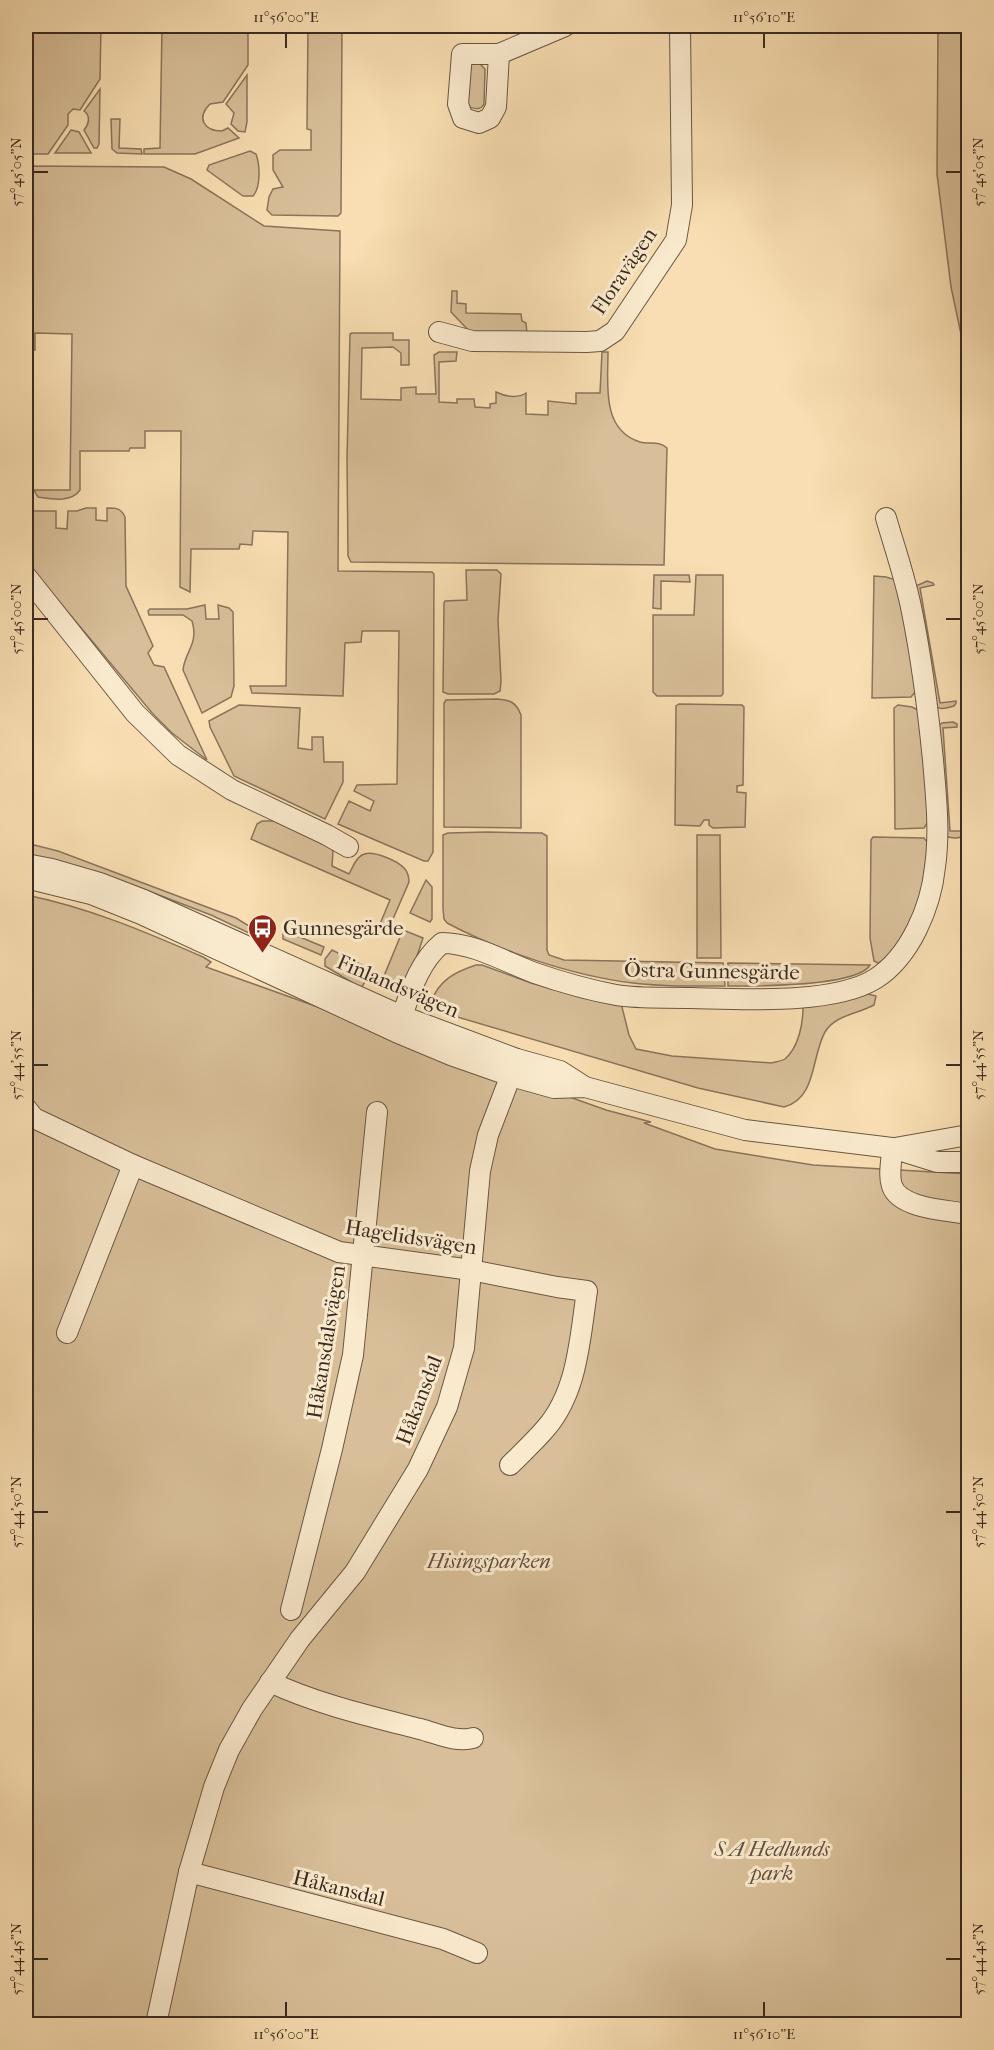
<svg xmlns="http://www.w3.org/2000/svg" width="994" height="2050" viewBox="0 0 994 2050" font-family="'IM FELL French Canon',serif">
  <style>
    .green { fill: #d8bf99; stroke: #8a745c; stroke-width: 1.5 }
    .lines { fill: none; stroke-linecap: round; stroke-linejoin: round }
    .street-casing { stroke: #6a5744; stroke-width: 22 }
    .street { stroke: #faeacd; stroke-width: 20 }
    .ticks { fill: none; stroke: #3b2a20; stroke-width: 2 }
    .labels { text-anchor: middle; stroke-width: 6; stroke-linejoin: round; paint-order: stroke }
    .street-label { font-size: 21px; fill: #3b2a20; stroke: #faeacd }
    .poi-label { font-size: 21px; fill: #3b2a20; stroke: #faeacd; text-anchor: start }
    .park-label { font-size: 21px; font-style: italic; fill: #624f3e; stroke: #faeacd }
    .neatline { fill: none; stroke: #3b2a20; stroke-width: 2 }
    .ticks-label { font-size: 15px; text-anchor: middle; fill: #3b2a20 }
  </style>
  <rect width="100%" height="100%" fill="#f8deb2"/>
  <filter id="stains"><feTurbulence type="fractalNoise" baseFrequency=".00333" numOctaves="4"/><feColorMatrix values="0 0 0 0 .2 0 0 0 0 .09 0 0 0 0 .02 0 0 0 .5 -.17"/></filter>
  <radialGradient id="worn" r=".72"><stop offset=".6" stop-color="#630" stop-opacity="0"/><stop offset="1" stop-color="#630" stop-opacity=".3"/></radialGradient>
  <g class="green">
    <polygon points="26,26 101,26 100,79 80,110 73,109 68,114 68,125 48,154 26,154"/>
    <path d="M162 26H248V65L223 102 210 104C196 118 204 131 222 131L228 128 239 138 195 154H144V149L160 148Z"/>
    <polygon points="308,26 342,26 341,213 338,216 272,215 267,210 269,197 273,189 283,187 273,170 273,155 280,150 311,150 311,130 307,129"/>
    <polygon points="938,26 968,26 968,367 951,287 937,174"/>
    <path d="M471 63H479L485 69 484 104C481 111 472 109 466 105Z"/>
    <polygon points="247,75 247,122 245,132 238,131 231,124 234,113 226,104"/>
    <path d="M100 89 99 144 97 148H94L84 130C89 124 91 116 84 111Z"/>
    <polygon points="111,119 120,119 119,148 141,149 142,154 117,153 112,149"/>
    <polygon points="71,130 79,132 91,153 55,153"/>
    <path d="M250 151 256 154C260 165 261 187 253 196H243L207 170 209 165Z"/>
    <path d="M26 166 164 167 191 179 264 226 340 231 338 571 432 572 434 574 433 852 428 861H424L338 824 349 801 370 811 374 801 354 791 357 785 397 784 399 631H362L361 642 345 643 343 696 252 693 250 686H286L288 532 253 531 252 545 240 544 239 549H191L190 592 180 587 181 431H145V448H130L129 451H80V490C71 503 52 499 38 497L34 490H70L72 334 35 333V350L26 349Z"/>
    <polygon points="452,291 457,291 457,303 466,304 466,313 521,314 522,321 526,323 527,334 471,333 451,312"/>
    <path d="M352 333H393V340H409V365H401V353L393 347 362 348 361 399 401 400V388L416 387V394H436L434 355 439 352H457L456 361 439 362V402L457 403V399H474L475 407 490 408V404L496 403V392C504 396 517 399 526 393V414L548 415V401L576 404V393H600L602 352H608C608 384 601 430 640 442 649 445 659 440 667 448L664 565 351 562 348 556 347 459 350 334Z"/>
    <path d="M86 508H96V520L107 521V508C116 508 121 508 125 517L126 586 153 646 148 653 154 665 164 667 207 760 172 733 153 714 26 562V511H56V528L67 529 68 511H77Z"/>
    <polygon points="466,570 497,570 501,574 498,620 501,681 500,691 494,694 448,694 443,692 444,603 445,601 467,600"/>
    <polygon points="654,575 689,575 690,582 661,581 661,609 653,608"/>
    <polygon points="696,575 723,575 723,694 721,696 657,696 653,692 653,615 694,615"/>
    <polygon points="874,576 886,577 896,580 908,632 916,691 911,697 872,698"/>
    <path d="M927 581 933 583 934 585 920 588 940 703 956 701V703L954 706C948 708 941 710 936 707L916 586Z"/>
    <path d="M205 605 206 619H219L218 605 229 608 233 612 234 686 231 697 202 713 183 670C185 651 199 644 192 621L183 615H149L148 611 150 609H187Z"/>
    <path d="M497 699C510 700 516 702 521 715V828L444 827V703L446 700Z"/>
    <polygon points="679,704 742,705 744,707 743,785 737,786 737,792 746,793 745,827 713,828 709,825 709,820 704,820 700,826 675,825 676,706"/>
    <polygon points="239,705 300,708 298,748 312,750 312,737 323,737 324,762 343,762 343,782 325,819 234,776 210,727 209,721"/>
    <polygon points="898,705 912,707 918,710 925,751 928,822 924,828 895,829 894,708"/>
    <path d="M953 722 957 724V727L943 728 950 831H964L965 834C961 839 952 839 946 836L938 726 942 723Z"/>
    <path d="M262 821H274L330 846 333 851 332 866 349 874C353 867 355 859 362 855 372 849 398 861 405 869 408 873 409 878 409 882L386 935 377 931 390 900 251 839 257 824Z"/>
    <path d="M487 832 542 833 547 836V950L549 955 564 960 723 963 725 986C694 986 663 987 633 983 573 976 500 951 447 923L444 919 443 909V835L448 833Z"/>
    <polygon points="697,835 720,835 721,958 697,958"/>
    <path d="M873 837 924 838 928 843C924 881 919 922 892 951 887 956 884 961 878 963L874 961 870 938 871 840Z"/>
    <polygon points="26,843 58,851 236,918 249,926 251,934 211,915 133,885 26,857"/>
    <polygon points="426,880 432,887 432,919 430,922 410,913"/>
    <path d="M26 895C87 907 146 932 203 957L211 962 206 967 606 1110 651 1122 644 1123 715 1149 813 1165 968 1174V2024H26Z"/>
    <polygon points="283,930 324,947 321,955 283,939"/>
    <path d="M403 930 423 938C418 952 410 984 397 991L379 988Z"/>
    <polygon points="332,950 368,968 367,979 361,988 325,966 325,959"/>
    <path d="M728 963 870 965C857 987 754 986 728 986Z"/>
    <path d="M476 965H482L531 983 583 998 621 1003 629 1035 636 1049 672 1056 771 1063C775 1062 782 1061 785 1059 799 1047 803 1023 803 1007L827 1004 868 994 876 996 874 1005C858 1014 835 1015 825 1032 811 1057 817 1098 784 1107L698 1088 437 1011 431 1002C439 980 455 972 476 965Z"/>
  </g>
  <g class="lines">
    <defs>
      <g id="street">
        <polyline points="499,54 496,107 490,118 479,123 463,118 458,104 462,54 499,54 565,26"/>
        <polyline points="439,332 472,341 587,342 600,341 615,331 676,240 682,205 680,26"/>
        <polyline points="26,576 135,713 178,755 232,790 327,835 348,847"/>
        <polyline points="26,864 52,869 100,883 144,900 402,1016 517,1059 560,1071 585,1087"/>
        <polyline points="26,878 91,894 141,914 396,1032 451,1055 511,1076 554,1088 585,1087 745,1130 892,1148 937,1162 968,1162"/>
        <path d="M402 1016C411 990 420 961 442 943 474 943 505 962 535 973 561 982 589 990 616 995 640 999 666 997 691 998 740 999 833 1005 875 979 910 957 931 907 935 867 940 832 936 796 933 760 928 710 922 661 912 612 906 580 895 549 886 518"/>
        <path d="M26 1108 34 1118 133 1165 339 1252 471 1270 557 1287 587 1291C580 1337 578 1391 546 1428 535 1441 522 1453 510 1465"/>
        <path d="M892 1148C892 1160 888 1175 892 1186 900 1209 948 1210 968 1214"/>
        <polyline points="895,1148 968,1135"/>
        <polyline points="67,1333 133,1165"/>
        <polyline points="291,1610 332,1449 353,1355 377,1112"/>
        <path d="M270 1682C317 1704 369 1716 420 1729 436 1733 456 1743 473 1738"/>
        <polyline points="189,1872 443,1939 477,1953"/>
        <polyline points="156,2024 189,1872 214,1787 229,1750 252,1709 300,1639 355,1572 418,1469 447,1407 464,1348 480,1171 488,1135 517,1059"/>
      </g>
    </defs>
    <use href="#street" class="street-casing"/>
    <use href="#street" class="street"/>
  </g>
  <path class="ticks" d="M286 33V48M764 33V48M33 172H48M946 172H961M33 619H48M946 619H961M33 1065H48M946 1065H961M33 1512H48M946 1512H961M33 1959H48M946 1959H961M286 2002V2017M764 2002V2017"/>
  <defs>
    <symbol id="bus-pin" viewBox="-11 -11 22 30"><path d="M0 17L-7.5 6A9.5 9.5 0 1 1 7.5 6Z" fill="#8f2418" stroke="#faeacd"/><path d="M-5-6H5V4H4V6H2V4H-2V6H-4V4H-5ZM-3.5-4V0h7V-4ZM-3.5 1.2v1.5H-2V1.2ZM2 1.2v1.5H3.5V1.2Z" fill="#fff"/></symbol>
  </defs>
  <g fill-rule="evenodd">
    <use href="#bus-pin" x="246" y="912" width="33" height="45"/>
  </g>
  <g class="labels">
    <g class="street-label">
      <text transform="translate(624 271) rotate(-56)" y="7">Floravägen</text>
      <text transform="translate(712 971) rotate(1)" y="7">Östra Gunnesgärde</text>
      <text transform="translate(398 986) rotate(23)" y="7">Finlandsvägen</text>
      <text transform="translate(411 1237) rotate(9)" y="7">Hagelidsvägen</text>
      <text transform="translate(326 1342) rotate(-81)" y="7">Håkansdalsvägen</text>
      <text transform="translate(419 1400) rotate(-69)" y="7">Håkansdal</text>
      <text transform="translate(339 1888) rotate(14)" y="7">Håkansdal</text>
    </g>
    <g class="poi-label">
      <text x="283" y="935">Gunnesgärde</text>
    </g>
    <g class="park-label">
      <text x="489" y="1568">Hisingsparken</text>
      <text x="772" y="1856">S A Hedlunds<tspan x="772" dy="24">park</tspan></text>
    </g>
  </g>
  <rect width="994" height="2050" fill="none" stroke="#f8deb2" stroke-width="66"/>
  <rect x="33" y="33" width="928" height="1984" class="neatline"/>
  <g class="ticks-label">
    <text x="286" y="22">11°56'00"E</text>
    <text x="764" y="22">11°56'10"E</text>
    <text transform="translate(16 172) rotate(-90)" y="5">57°45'05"N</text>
    <text transform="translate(978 172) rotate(-90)" y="5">57°45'05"N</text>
    <text transform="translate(16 619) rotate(-90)" y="5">57°45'00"N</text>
    <text transform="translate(978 619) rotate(-90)" y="5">57°45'00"N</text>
    <text transform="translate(16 1065) rotate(-90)" y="5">57°44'55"N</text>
    <text transform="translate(978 1065) rotate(-90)" y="5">57°44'55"N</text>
    <text transform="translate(16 1512) rotate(-90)" y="5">57°44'50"N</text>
    <text transform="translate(978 1512) rotate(-90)" y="5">57°44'50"N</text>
    <text transform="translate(16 1959) rotate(-90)" y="5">57°44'45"N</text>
    <text transform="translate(978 1959) rotate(-90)" y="5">57°44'45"N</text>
    <text x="286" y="2039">11°56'00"E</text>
    <text x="764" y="2039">11°56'10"E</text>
  </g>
  <rect width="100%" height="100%" filter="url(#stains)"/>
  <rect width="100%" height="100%" fill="url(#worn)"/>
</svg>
